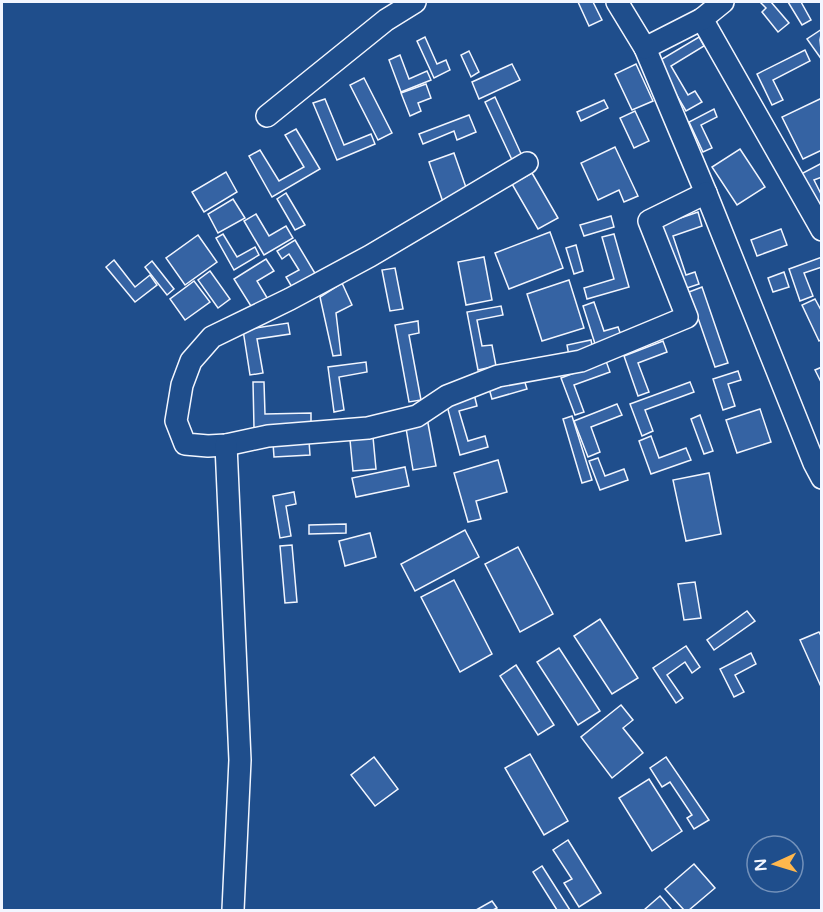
<svg xmlns="http://www.w3.org/2000/svg" width="823" height="912" viewBox="0 0 823 912" font-family="'Varela Round',sans-serif">
  <style>
    .building { fill: #3563a3; stroke: #f2f6ff; stroke-width: 1.5 }
    .lines { fill: none; stroke-linecap: round; stroke-linejoin: round }
    .street-casing { stroke: #f2f6ff; stroke-width: 24 }
    .street { stroke: #1f4e8c; stroke-width: 21 }
  </style>
  <rect width="100%" height="100%" fill="#1f4e8c"/>
  <g class="building">
    <polygon points="578,2 593,2 602,20 589,26"/>
    <polygon points="760,2 771,2 789,23 778,32 762,12 766,8"/>
    <polygon points="788,2 801,2 811,20 802,25"/>
    <polygon points="822,29 820,40 822,60 807,39"/>
    <polygon points="425,37 437,64 446,60 450,70 434,78 417,41"/>
    <polygon points="699,37 704,46 671,66 688,95 695,91 702,102 686,111 657,62"/>
    <polygon points="805,50 810,61 773,80 783,100 772,105 757,74"/>
    <polygon points="469,51 479,72 471,77 461,55"/>
    <polygon points="400,55 409,79 427,71 431,80 401,92 389,60"/>
    <polygon points="512,64 520,80 479,99 472,82"/>
    <polygon points="636,64 653,101 632,110 615,74"/>
    <polygon points="364,78 392,133 378,140 350,85"/>
    <polygon points="426,84 431,98 418,103 421,111 410,116 401,93"/>
    <polygon points="495,97 523,158 513,162 485,102"/>
    <polygon points="822,98 822,150 803,159 782,117"/>
    <polygon points="325,99 344,145 371,134 375,144 337,160 313,103"/>
    <polygon points="604,100 608,108 581,121 577,112"/>
    <polygon points="714,109 717,117 701,125 712,148 703,152 689,122"/>
    <polygon points="635,111 649,141 634,148 620,118"/>
    <polygon points="469,115 476,132 457,140 454,131 423,144 419,134"/>
    <polygon points="296,129 320,169 272,197 249,156 260,150 279,181 304,167 285,135"/>
    <polygon points="615,147 638,196 624,202 619,190 598,200 581,163"/>
    <polygon points="740,149 765,187 737,205 712,167"/>
    <polygon points="454,153 469,196 444,205 429,162"/>
    <polygon points="822,163 822,177 814,180 822,196 822,215 801,174"/>
    <polygon points="226,172 237,192 204,212 192,192"/>
    <polygon points="532,173 558,218 538,229 512,184"/>
    <polygon points="286,193 305,225 295,230 277,199"/>
    <polygon points="233,199 245,218 218,233 208,214"/>
    <polygon points="698,212 702,226 673,236 686,275 695,272 699,284 681,290 660,225"/>
    <polygon points="256,214 269,236 286,226 293,238 264,255 244,221"/>
    <polygon points="611,216 614,227 584,236 580,225"/>
    <polygon points="781,229 787,245 757,256 751,240"/>
    <polygon points="550,232 563,268 509,289 495,253"/>
    <polygon points="223,234 237,257 255,247 259,255 234,270 216,238"/>
    <polygon points="614,234 629,287 587,299 584,288 614,279 602,237"/>
    <polygon points="198,235 217,262 185,285 166,258"/>
    <polygon points="295,240 316,275 293,289 286,277 299,270 289,254 282,259 277,251"/>
    <polygon points="576,245 583,271 574,274 566,248"/>
    <polygon points="484,257 492,300 466,305 458,262"/>
    <polygon points="822,257 822,267 804,273 813,296 800,301 789,269"/>
    <polygon points="266,259 274,271 257,281 269,301 254,311 234,279"/>
    <polygon points="114,260 135,287 150,275 157,285 135,302 106,267"/>
    <polygon points="152,261 174,289 167,295 145,267"/>
    <polygon points="395,268 403,309 390,311 382,270"/>
    <polygon points="210,271 230,299 218,308 198,280"/>
    <polygon points="784,272 789,287 773,292 768,278"/>
    <polygon points="569,280 584,328 542,341 527,294"/>
    <polygon points="194,281 210,302 185,320 170,299"/>
    <polygon points="342,283 352,305 336,313 341,355 333,356 320,297"/>
    <polygon points="702,287 728,363 715,367 689,292"/>
    <polygon points="815,299 822,312 822,339 819,341 802,305"/>
    <polygon points="594,302 604,331 618,327 622,338 596,347 583,306"/>
    <polygon points="501,306 503,315 477,320 482,346 492,345 496,366 478,370 467,312"/>
    <polygon points="418,321 419,333 409,335 421,400 409,402 395,325"/>
    <polygon points="288,323 290,334 257,339 263,373 250,375 243,330"/>
    <polygon points="591,340 593,350 569,356 567,345"/>
    <polygon points="663,341 667,352 638,363 649,392 638,396 624,356"/>
    <polygon points="606,361 610,372 574,385 584,412 575,415 561,378"/>
    <polygon points="366,362 367,372 339,377 344,410 334,412 328,367"/>
    <polygon points="822,367 822,384 815,370"/>
    <polygon points="738,371 741,380 728,384 735,406 723,410 713,379"/>
    <polygon points="523,376 527,389 492,399 488,385"/>
    <polygon points="253,382 264,382 265,414 311,413 311,427 254,428"/>
    <polygon points="690,382 694,392 645,410 653,431 642,436 630,404"/>
    <polygon points="474,394 477,406 459,411 468,441 485,436 488,447 460,455 446,402"/>
    <polygon points="617,404 622,415 591,427 600,452 588,457 574,421"/>
    <polygon points="760,409 771,442 737,453 726,420"/>
    <polygon points="700,415 713,451 704,454 691,419"/>
    <polygon points="572,416 592,480 582,483 563,419"/>
    <polygon points="427,418 436,466 413,470 405,422"/>
    <polygon points="651,436 659,458 686,448 691,460 651,474 639,441"/>
    <polygon points="373,437 376,469 353,471 350,440"/>
    <polygon points="309,441 310,455 274,457 273,443"/>
    <polygon points="598,458 605,476 624,469 628,480 600,490 589,461"/>
    <polygon points="498,460 507,492 476,501 481,519 468,522 454,473"/>
    <polygon points="405,467 409,486 356,497 352,478"/>
    <polygon points="709,473 721,534 686,541 673,480"/>
    <polygon points="294,492 296,504 286,506 291,536 280,538 273,496"/>
    <polygon points="346,524 346,533 309,534 309,525"/>
    <polygon points="465,530 479,557 415,591 401,564"/>
    <polygon points="370,533 376,557 345,566 339,541"/>
    <polygon points="292,545 297,602 285,603 280,546"/>
    <polygon points="518,547 553,614 520,632 485,564"/>
    <polygon points="454,580 492,654 460,672 421,597"/>
    <polygon points="695,582 701,618 684,620 678,584"/>
    <polygon points="747,611 755,621 714,650 707,640"/>
    <polygon points="600,619 638,678 612,694 574,636"/>
    <polygon points="819,632 822,638 822,689 800,640"/>
    <polygon points="686,646 700,667 692,673 685,662 667,675 683,698 676,703 653,668"/>
    <polygon points="559,648 600,711 578,725 537,662"/>
    <polygon points="751,653 756,664 735,675 744,692 734,697 720,669"/>
    <polygon points="516,665 554,725 538,735 500,676"/>
    <polygon points="621,705 633,720 623,728 643,753 612,778 581,737"/>
    <polygon points="530,754 568,821 544,835 505,768"/>
    <polygon points="374,757 398,789 375,806 351,775"/>
    <polygon points="666,757 709,820 694,829 687,818 692,815 670,782 662,787 650,768"/>
    <polygon points="649,779 682,831 652,851 619,798"/>
    <polygon points="568,840 601,893 579,907 564,883 572,879 553,850"/>
    <polygon points="694,864 715,888 689,910 684,910 665,889"/>
    <polygon points="542,866 570,910 557,910 533,872"/>
    <polygon points="660,896 672,910 644,910"/>
    <polygon points="492,901 497,908 493,910 476,910"/>
  </g>
  <g class="lines">
    <defs>
      <g id="street">
        <polyline points="617,2 645,48 706,193 814,463 822,478"/>
        <polyline points="702,19 822,230"/>
        <polyline points="645,48 702,19 723,2"/>
        <polyline points="267,116 386,20 415,2"/>
        <polyline points="527,163 370,256 290,299 212,337 191,361 182,385 176,421 185,444 208,446 226,445 268,436 368,428 417,416 447,396 498,376 581,361 687,317 649,221 706,193"/>
        <polyline points="226,445 240,760 233,910"/>
      </g>
    </defs>
    <use href="#street" class="street-casing"/>
    <use href="#street" class="street"/>
  </g>
  <rect width="823" height="912" fill="none" stroke="#f2f6ff" stroke-width="6"/>
  <g transform="translate(775 864) rotate(266)"><circle r="28" fill="#1f4e8c" stroke="#7391ba" stroke-width="1.5"/>
  <path d="M0-4.5L10 22L0 15L-10 22Z" fill="#ffb74d"/>
  <text y="-9" font-size="16" font-weight="bold" text-anchor="middle" fill="#f2f6ff">N</text>
  </g>
</svg>
